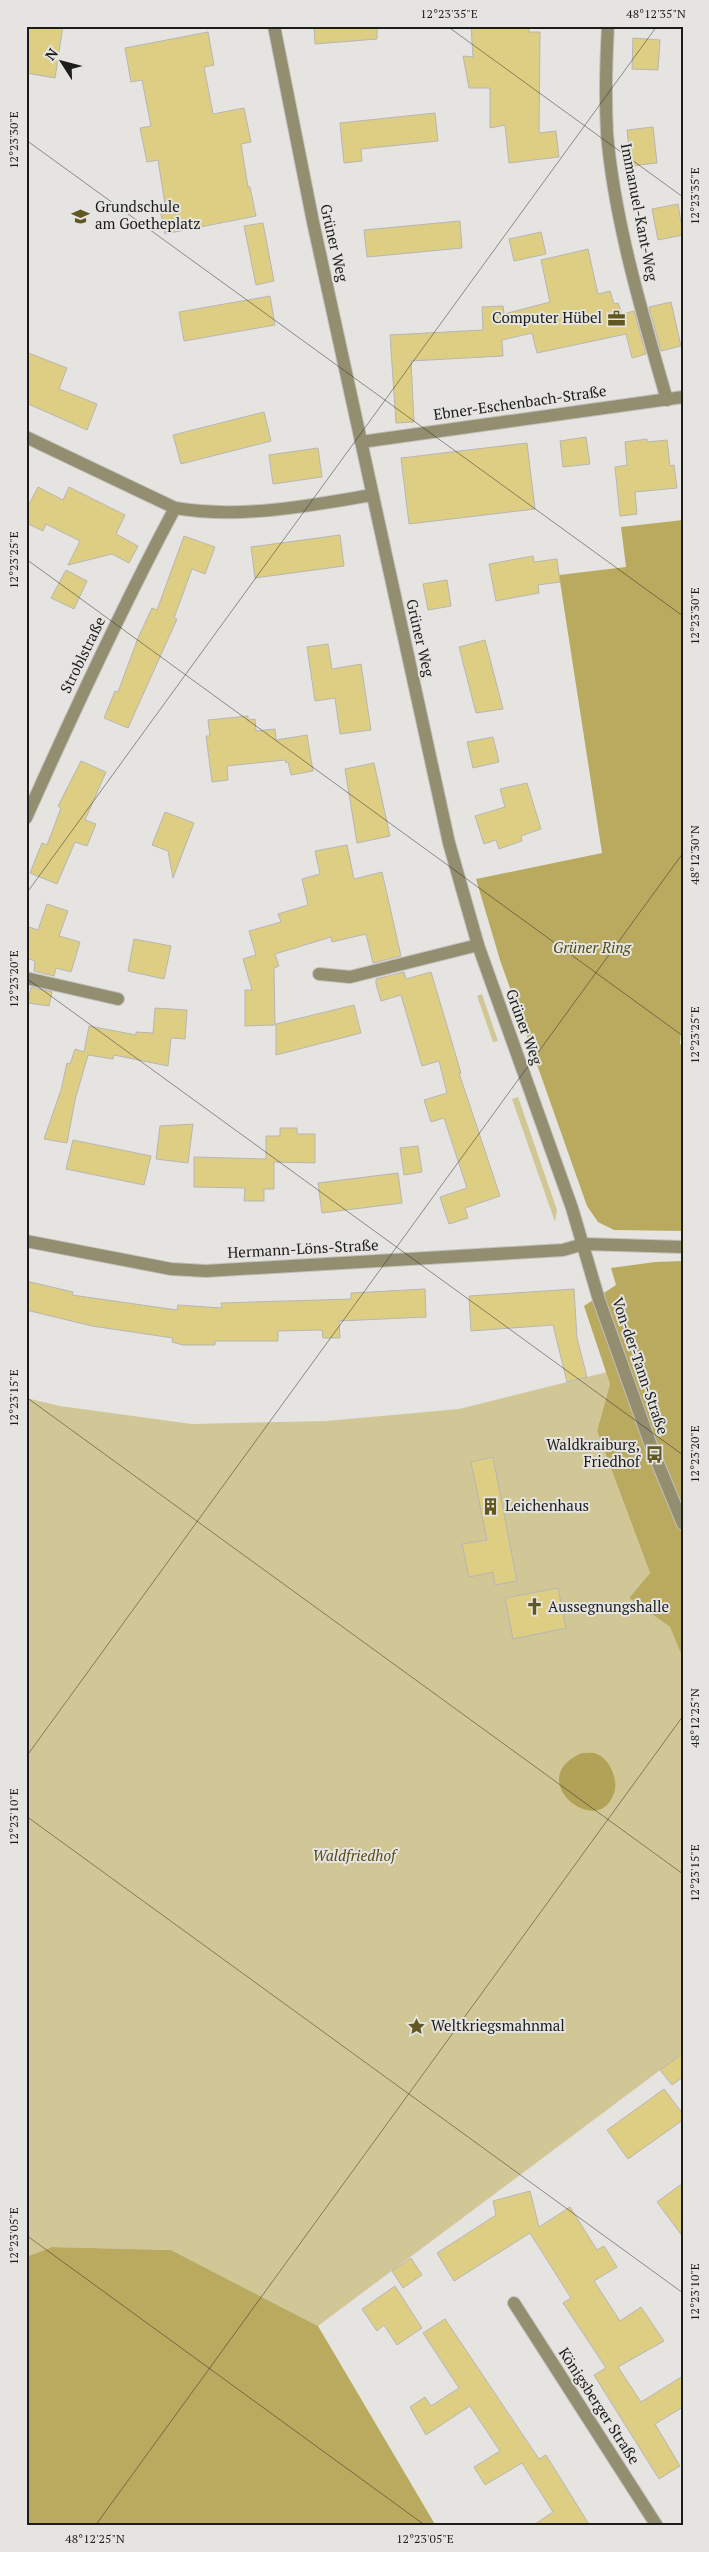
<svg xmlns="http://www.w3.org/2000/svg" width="709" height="2552" viewBox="0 0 709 2552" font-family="'PT Serif',serif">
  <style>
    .green { fill: #d1c796 }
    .forest { fill: #b9aa60 }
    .water { fill: #b1a258 }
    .building { fill: #dece84; stroke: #b7b6b3 }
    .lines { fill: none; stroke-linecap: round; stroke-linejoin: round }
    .minor-casing { stroke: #c1c0bd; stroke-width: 14 }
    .minor { stroke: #948e70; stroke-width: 12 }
    .ticks { fill: none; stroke: #1c1c1a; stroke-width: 1; stroke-opacity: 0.45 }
    .labels { text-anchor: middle; stroke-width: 4; stroke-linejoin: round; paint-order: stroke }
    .poi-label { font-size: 15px; fill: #1c1c1a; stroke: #e5e4e1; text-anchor: start }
    .street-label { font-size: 15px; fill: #1c1c1a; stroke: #e5e4e1 }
    .park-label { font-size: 15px; font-style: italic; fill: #554a10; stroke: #e5e4e1 }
    .neatline { fill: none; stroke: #1c1c1a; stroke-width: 2 }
    .ticks-label { font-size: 12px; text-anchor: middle; fill: #1c1c1a }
  </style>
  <rect width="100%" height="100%" fill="#e5e4e1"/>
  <g class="green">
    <polygon points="482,994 498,1041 493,1042 477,996"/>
    <polygon points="518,1097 557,1210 555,1222 512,1099"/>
    <polygon points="607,1372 610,1384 597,1431 650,1573 629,1598 670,1627 683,1659 683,2053 318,2326 171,2250 52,2247 26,2257 26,1398 60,1406 192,1424 326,1421 459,1409"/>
  </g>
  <g class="forest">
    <polygon points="683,520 683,1007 680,1044 683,1045 683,1231 614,1230 598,1222 587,1206 500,960 476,879 602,853 559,575 626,567 621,527"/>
    <polygon points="683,1261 683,1659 670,1627 629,1598 650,1573 597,1431 610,1384 584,1306 616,1285 611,1268 655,1262"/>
    <polygon points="52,2247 171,2250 318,2326 436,2526 26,2526 26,2257"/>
  </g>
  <path class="water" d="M582 1753C586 1753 593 1752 597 1754 610 1759 619 1781 614 1793 599 1841 521 1779 582 1753Z"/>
  <g class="building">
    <polygon points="26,26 63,26 55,78 26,73"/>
    <polygon points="314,26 377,26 377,39 315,44"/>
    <polygon points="471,26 529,26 529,32 540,32 539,133 556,131 559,157 509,163 505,125 490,128 490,88 469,88 463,56 473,57"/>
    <polygon points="208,32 214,65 204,67 213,114 244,108 251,142 241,144 248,187 250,187 256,216 165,234 159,205 165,204 158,160 147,162 140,128 151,126 142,80 131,82 125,48"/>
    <polygon points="633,38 660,40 658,70 632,69"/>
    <polygon points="435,113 438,141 361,149 362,161 344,163 340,123"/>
    <polygon points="653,127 657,163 631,166 627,130"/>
    <polygon points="678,204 683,235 658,240 652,209"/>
    <polygon points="460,221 462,248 367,257 364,230"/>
    <polygon points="263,223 274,281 256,285 244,226"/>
    <polygon points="541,232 546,254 514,261 509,239"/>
    <polygon points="588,249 598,294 610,291 614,304 618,303 622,314 634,311 646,354 632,358 626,334 537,353 532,333 502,340 503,356 411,361 414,422 396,423 390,335 483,330 482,307 503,306 504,314 550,302 541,260"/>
    <polygon points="270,296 275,325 184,341 179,312"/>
    <polygon points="671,302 681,346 661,351 649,307"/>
    <polygon points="26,352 67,368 59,389 97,404 87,430 26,403"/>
    <polygon points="264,412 271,441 181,464 173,435"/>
    <polygon points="586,437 590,464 563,467 560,441"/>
    <polygon points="647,439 647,442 667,440 670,466 674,465 677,488 635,492 637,514 620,516 615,467 627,465 625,442"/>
    <polygon points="527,443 535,509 409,524 401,458"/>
    <polygon points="318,448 322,477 273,484 269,455"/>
    <polygon points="38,487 63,500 69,487 125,515 116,534 138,546 129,563 112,554 68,565 80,541 46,524 43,531 26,523 26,510"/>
    <polygon points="340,535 344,566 255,578 251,547"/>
    <polygon points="184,536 215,547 205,574 192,569 174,618 177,619 128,728 104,718 115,691 118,692 138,638 152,608 157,610"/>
    <polygon points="533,556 534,562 557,559 560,582 538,585 539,593 496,601 489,564"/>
    <polygon points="66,570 87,581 74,609 51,598"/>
    <polygon points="447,580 451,606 428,610 423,584"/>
    <polygon points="485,640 503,709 476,713 459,647"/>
    <polygon points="328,644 332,669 361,664 371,730 340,734 335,698 315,701 307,647"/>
    <polygon points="248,716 248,720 255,719 256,731 275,729 276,740 307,735 313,771 291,775 288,762 286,763 285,760 227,766 228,780 212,782 206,736 210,736 208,720"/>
    <polygon points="493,737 499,762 473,768 467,742"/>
    <polygon points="81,761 106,772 85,820 96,824 87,846 75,842 57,884 30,873 42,843 47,845 61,808 58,806"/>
    <polygon points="374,763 390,836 357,843 345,769"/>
    <polygon points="527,783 541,829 521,836 522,841 499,849 496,840 484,844 475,816 505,807 500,789"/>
    <polygon points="165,812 194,823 173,878 168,851 152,845"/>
    <polygon points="347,845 354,879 382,872 401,956 373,963 366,934 332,942 331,937 275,954 279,966 274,968 275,1025 245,1026 245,990 252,990 243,959 256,955 249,931 281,922 278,914 308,905 302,879 320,874 315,851"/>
    <polygon points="47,904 68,911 59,936 80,942 71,972 56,968 54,976 34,971 35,961 26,958 26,926 38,930"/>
    <polygon points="134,939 171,946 164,979 128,971"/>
    <polygon points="404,972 406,979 431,972 461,1073 459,1073 500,1196 465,1208 468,1218 449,1224 440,1197 467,1188 444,1118 431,1122 424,1100 447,1093 439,1061 422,1066 401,995 381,1001 376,984 376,979"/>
    <polygon points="31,987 52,992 49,1006 28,1003"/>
    <polygon points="354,1005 361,1033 276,1055 276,1024"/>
    <polygon points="155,1008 187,1010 185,1039 171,1038 168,1066 114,1055 113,1059 88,1055 75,1100 67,1143 44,1139 61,1090 67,1063 70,1064 75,1049 84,1052 89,1026 136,1035 136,1032 153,1033"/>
    <polygon points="193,1124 188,1163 156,1159 160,1126"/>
    <polygon points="280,1128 297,1128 297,1134 315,1134 315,1163 274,1162 274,1189 264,1189 264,1201 244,1201 245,1188 194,1187 194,1157 266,1159 266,1136 280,1136"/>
    <polygon points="73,1140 151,1156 144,1185 66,1169"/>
    <polygon points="418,1146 422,1172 404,1175 400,1148"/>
    <polygon points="398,1173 402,1203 322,1213 318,1183"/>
    <polygon points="26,1281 73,1292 72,1295 177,1310 178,1305 222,1308 221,1303 351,1299 351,1293 425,1289 426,1317 339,1321 340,1338 323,1338 322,1330 278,1331 278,1341 215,1341 215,1345 183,1345 172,1342 173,1338 92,1326 26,1310"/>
    <polygon points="574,1289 577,1338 587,1377 567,1382 553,1325 471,1331 469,1296"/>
    <polygon points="493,1457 517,1581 495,1585 493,1572 469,1577 462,1544 487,1540 471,1462"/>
    <polygon points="558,1588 566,1628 513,1639 505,1598"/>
    <polygon points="683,2053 683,2077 672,2085 660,2070"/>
    <polygon points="664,2089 683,2114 683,2120 628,2159 607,2130"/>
    <polygon points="683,2183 683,2237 657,2202"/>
    <polygon points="530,2191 539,2227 570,2207 597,2250 604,2246 617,2267 594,2281 620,2321 641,2307 664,2341 618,2367 641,2402 683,2376 683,2407 655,2424 680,2466 659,2479 594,2375 606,2368 563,2303 571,2298 530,2233 454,2281 437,2253 496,2215 493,2201"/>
    <polygon points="411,2258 422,2275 403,2288 392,2271"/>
    <polygon points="395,2286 422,2328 397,2345 384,2325 377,2331 362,2309"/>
    <polygon points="445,2319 539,2459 546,2455 590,2526 532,2526 553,2512 522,2463 485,2485 474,2467 500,2451 470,2406 426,2435 410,2407 425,2397 431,2406 459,2388 423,2333"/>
  </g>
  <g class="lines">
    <defs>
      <g id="minor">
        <polyline points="274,26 313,222 449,843 478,945 572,1208 599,1300 654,1454 683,1524"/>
        <path d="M608 26C606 62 605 97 607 133 614 220 643 316 667 400"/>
        <path d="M26 437 175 508C241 519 307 506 372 495"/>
        <polyline points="361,442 683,397"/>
        <path d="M26 818C73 713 121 609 175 508"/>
        <polyline points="319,974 350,977 478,945"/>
        <polyline points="26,978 118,999"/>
        <polyline points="26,1241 171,1269 206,1271 563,1250 584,1244 683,1247"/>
        <polyline points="514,2303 657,2526"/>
      </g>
    </defs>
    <use href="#minor" class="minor-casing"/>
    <use href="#minor" class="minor"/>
  </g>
  <path class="ticks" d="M447 26 683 197M26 31 30 26M26 140 683 616M26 559 683 1036M26 894 657 26M26 978 683 1455M26 1397 683 1874M26 1757 683 853M26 1816 683 2293M26 2235 426 2526M95 2526 683 1716"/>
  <defs>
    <symbol id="school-bare" viewBox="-9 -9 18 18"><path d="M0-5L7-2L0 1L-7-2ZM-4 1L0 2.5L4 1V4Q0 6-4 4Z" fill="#615723" stroke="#e5e4e1" stroke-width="2.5" paint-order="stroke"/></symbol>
    <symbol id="office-bare" viewBox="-9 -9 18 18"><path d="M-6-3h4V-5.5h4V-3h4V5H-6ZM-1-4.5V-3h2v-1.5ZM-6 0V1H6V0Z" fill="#615723" stroke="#e5e4e1" stroke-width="2.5" paint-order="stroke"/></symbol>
    <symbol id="bus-bare" viewBox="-9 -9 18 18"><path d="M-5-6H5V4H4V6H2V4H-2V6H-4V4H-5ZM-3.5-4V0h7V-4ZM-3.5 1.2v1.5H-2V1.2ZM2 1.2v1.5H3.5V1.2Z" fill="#615723" stroke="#e5e4e1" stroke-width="2.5" paint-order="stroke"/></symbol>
    <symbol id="building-bare" viewBox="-9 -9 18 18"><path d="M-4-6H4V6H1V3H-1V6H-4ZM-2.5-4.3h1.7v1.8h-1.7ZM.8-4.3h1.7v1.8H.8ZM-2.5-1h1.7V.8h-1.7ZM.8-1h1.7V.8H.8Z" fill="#615723" stroke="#e5e4e1" stroke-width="2.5" paint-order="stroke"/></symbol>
    <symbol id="church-bare" viewBox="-9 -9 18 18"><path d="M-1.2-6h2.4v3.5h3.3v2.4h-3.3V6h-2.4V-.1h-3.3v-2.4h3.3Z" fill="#615723" stroke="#e5e4e1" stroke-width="2.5" paint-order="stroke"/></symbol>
    <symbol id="sight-bare" viewBox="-9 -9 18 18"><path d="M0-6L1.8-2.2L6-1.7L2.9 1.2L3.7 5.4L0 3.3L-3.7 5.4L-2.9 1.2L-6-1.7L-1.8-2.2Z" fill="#615723" stroke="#e5e4e1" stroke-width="2.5" paint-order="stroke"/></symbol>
  </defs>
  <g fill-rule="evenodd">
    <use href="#school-bare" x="68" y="204" width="25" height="25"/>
    <use href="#office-bare" x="604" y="306" width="25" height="25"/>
    <use href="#bus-bare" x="642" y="1442" width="25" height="25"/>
    <use href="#building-bare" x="478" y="1494" width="25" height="25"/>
    <use href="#church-bare" x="522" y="1594" width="25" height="25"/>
    <use href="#sight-bare" x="404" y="2014" width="25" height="25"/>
  </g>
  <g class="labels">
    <g class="poi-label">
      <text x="95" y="212">Grundschule<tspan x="95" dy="17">am Goetheplatz</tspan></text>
      <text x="602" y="323" text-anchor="end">Computer Hübel</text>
      <text x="640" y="1450" text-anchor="end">Waldkraiburg,<tspan x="640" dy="17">Friedhof</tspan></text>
      <text x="505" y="1511">Leichenhaus</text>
      <text x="548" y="1612">Aussegnungshalle</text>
      <text x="431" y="2031">Weltkriegsmahnmal</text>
    </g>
    <g class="street-label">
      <text transform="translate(639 212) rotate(79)" y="5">Immanuel-Kant-Weg</text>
      <text transform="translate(334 243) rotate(77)" y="5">Grüner Weg</text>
      <text transform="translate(520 403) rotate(-8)" y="5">Ebner-Eschenbach-Straße</text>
      <text transform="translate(420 638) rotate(77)" y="5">Grüner Weg</text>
      <text transform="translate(83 655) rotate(-64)" y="5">Stroblstraße</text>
      <text transform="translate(524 1027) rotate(70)" y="5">Grüner Weg</text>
      <text transform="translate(303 1249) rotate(-3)" y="5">Hermann-Löns-Straße</text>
      <text transform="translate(640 1366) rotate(71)" y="5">Von-der-Tann-Straße</text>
      <text transform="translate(599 2406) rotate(57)" y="5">Königsberger Straße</text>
    </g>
    <g class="park-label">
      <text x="592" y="953">Grüner Ring</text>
      <text x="354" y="1861">Waldfriedhof</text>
    </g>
  </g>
  <rect width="709" height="2552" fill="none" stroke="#e5e4e1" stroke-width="55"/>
  <g transform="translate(62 62) rotate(306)" stroke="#e5e4e1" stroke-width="4" paint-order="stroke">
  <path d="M0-4L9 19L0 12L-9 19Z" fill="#1c1c1a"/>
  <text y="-8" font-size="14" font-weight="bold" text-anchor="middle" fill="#1c1c1a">N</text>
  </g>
  <rect x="28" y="28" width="654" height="2496" class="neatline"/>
  <g class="ticks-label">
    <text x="449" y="18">12°23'35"E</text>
    <text x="656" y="18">48°12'35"N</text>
    <text transform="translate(14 140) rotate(-90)" y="4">12°23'30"E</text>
    <text transform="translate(695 196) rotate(-90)" y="4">12°23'35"E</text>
    <text transform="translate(14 560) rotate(-90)" y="4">12°23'25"E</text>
    <text transform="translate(695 616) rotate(-90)" y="4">12°23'30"E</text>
    <text transform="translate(695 855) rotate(-90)" y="4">48°12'30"N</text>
    <text transform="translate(14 979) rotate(-90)" y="4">12°23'20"E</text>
    <text transform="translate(695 1035) rotate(-90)" y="4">12°23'25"E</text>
    <text transform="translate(14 1398) rotate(-90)" y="4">12°23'15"E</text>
    <text transform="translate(695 1454) rotate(-90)" y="4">12°23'20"E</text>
    <text transform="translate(695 1718) rotate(-90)" y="4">48°12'25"N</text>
    <text transform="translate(14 1817) rotate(-90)" y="4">12°23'10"E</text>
    <text transform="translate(695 1873) rotate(-90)" y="4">12°23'15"E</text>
    <text transform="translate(14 2236) rotate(-90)" y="4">12°23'05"E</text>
    <text transform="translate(695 2292) rotate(-90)" y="4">12°23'10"E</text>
    <text x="95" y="2543">48°12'25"N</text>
    <text x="425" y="2543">12°23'05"E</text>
  </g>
</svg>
